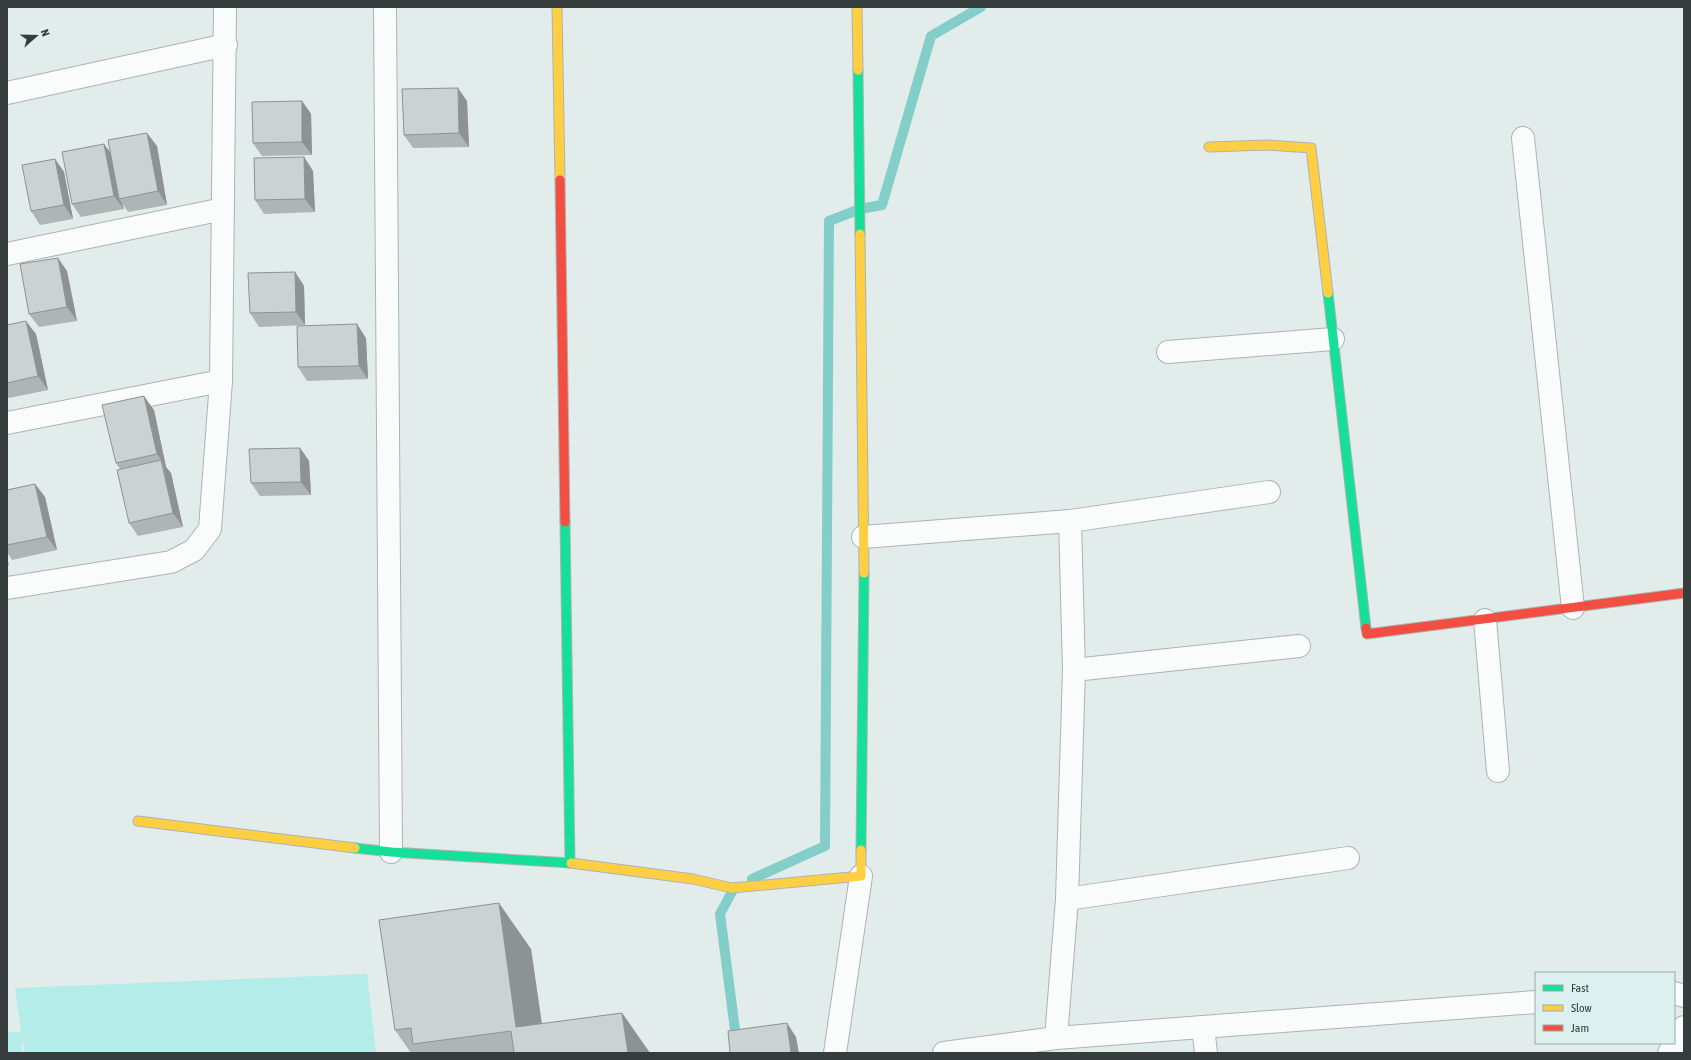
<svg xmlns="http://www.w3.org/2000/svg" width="1691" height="1060" viewBox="0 0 1691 1060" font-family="'Asap Condensed',sans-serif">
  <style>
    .green { fill: #b3ece8 }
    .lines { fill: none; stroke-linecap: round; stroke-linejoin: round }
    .stream { stroke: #83cec9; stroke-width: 10 }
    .street-casing { stroke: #acb4b3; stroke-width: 24 }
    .fast-casing { stroke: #acb4b3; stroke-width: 11 }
    .slow-casing { stroke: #acb4b3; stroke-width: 11 }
    .jam-casing { stroke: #acb4b3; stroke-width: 11 }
    .street { stroke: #fafcfc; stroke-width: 22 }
    .fast { stroke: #16e098; stroke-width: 9 }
    .slow { stroke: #ffcf43; stroke-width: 9 }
    .jam { stroke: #f24e42; stroke-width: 9 }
    .wall { fill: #aeb5b5 }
    .shaded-wall { fill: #8d9393 }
    .building { fill: #cad2d2; stroke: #8d9393 }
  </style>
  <rect width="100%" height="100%" fill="#e1eceb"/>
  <polygon class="green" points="367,974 376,1053 25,1053 22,1037 22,1053 7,1053 7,1032 21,1032 15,988"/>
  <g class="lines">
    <g class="stream">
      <polyline points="752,879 825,846 829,221 860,209 882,205 931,36 981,7"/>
      <polyline points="734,888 720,914 738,1053"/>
    </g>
    <defs>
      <g id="street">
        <polyline points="385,7 391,852"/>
        <polyline points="7,93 226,45"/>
        <polyline points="1523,138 1573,608"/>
        <polyline points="7,254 223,209"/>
        <polyline points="1168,352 1333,339"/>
        <polyline points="7,423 221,381"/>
        <polyline points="863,537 1070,521 1269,492"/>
        <polyline points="7,588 171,562 194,550 210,529 221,381 225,7"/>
        <polyline points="1485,620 1498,771"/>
        <polyline points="1074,670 1299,646"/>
        <polyline points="1067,899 1348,858"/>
        <polyline points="1674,993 1684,996"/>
        <polyline points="1203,1027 1206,1053"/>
        <polyline points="1056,1038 1067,899 1074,670 1070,521"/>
        <polyline points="835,1053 861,876"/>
        <polyline points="944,1053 1056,1038 1536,1002"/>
        <polyline points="1669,1053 1684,1027"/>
      </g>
      <g id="fast">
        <polyline points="858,70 860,234"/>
        <polyline points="1328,293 1366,628"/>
        <polyline points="565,522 570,863"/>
        <polyline points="355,848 391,852 571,863"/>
        <polyline points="861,850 864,573"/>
      </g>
      <g id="slow">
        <polyline points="557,7 560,180"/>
        <polyline points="857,7 858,70"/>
        <polyline points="1209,147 1267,145 1311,148 1328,293"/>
        <polyline points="860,234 864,573"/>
        <polyline points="138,821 355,848"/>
        <polyline points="571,863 693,879 732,888 861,876 861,850"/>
      </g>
      <g id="jam">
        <polyline points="560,180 565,522"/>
        <polyline points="1366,628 1367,634 1684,593"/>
      </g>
    </defs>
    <use href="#street" class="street-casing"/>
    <use href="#fast" class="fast-casing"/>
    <use href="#slow" class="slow-casing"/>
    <use href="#jam" class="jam-casing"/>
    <use href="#street" class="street"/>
    <use href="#fast" class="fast"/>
    <use href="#slow" class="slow"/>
    <use href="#jam" class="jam"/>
  </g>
  <g class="wall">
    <polygon points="302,101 311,114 312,155 262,156 253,143"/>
    <polygon points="467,101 469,147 413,148 404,135"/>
    <polygon points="104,144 111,153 157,146 167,205 128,212 122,203 124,209 81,217 72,204"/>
    <polygon points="304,157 313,171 315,212 264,214 255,200"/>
    <polygon points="55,159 64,172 73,219 40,225 31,211"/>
    <polygon points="67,271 77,321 39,327 29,314"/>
    <polygon points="295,272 304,286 305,325 259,327 250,313"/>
    <polygon points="7,325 36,334 48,390 9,398 7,395"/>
    <polygon points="366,338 368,379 307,381 298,367"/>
    <polygon points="154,410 166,467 171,473 183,527 138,536 129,523 120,469 116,463"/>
    <polygon points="300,448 309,461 311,495 260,496 251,483"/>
    <polygon points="35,484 45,497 57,550 12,560 7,552 7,490"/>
    <polygon points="531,949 542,1024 622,1013 650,1053 411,1053 395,1030"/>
  </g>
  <g class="shaded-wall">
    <polygon points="458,88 467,101 469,147 459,133"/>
    <polygon points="302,101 311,114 312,155 302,142"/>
    <polygon points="147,133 157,146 167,205 158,191"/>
    <polygon points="104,144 113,157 119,199 122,203 124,209 114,196"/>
    <polygon points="304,157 313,171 315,212 305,199"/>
    <polygon points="55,159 64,172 73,219 64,205"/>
    <polygon points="58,258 67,271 77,321 67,307"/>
    <polygon points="295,272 304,286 305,325 296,312"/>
    <polygon points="26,321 36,334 48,390 38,376"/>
    <polygon points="357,324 366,338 368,379 359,366"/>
    <polygon points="144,396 154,410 166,467 171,473 183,527 173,513 162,461 157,454"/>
    <polygon points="300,448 309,461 311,495 301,482"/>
    <polygon points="35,484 45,497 57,550 47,537"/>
    <polygon points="7,558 9,566 7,564"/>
    <polygon points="499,903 531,949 546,1053 516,1027"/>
    <polygon points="622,1013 650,1053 628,1053"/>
    <polygon points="787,1023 796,1037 799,1053 791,1053"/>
  </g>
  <g class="building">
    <polygon points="458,88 459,133 404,135 402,89"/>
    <polygon points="302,101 302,142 253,143 252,102"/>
    <polygon points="147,133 158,191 119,199 108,140"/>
    <polygon points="104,144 114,196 72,204 62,152"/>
    <polygon points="304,157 305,199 255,200 254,158"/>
    <polygon points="55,159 64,205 31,211 22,165"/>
    <polygon points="58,258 67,307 29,314 20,264"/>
    <polygon points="295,272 296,312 250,313 248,273"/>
    <polygon points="26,321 38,376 7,383 7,325"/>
    <polygon points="357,324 359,366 298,367 297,326"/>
    <polygon points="144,396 157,454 116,463 102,405"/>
    <polygon points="300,448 301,482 251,483 249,449"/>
    <polygon points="161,460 173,513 129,523 117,470"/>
    <polygon points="35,484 47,537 7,545 7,490"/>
    <polygon points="499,903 516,1027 622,1013 628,1053 514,1053 511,1031 413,1044 411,1028 395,1030 379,920"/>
    <polygon points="787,1023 791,1053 730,1053 728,1031"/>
  </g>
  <rect width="1691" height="1060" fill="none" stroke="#363e3d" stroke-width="16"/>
  <rect x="1535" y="972" width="140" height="72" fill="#dcf1ef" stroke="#9aa9a8"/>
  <rect x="1543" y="985" width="20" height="6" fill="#16e098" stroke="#9aa9a8"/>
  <text x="1571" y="992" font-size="12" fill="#363e3d">Fast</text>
  <rect x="1543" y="1005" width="20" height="6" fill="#ffcf43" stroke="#9aa9a8"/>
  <text x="1571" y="1012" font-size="12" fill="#363e3d">Slow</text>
  <rect x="1543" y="1025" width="20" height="6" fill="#f24e42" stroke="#9aa9a8"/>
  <text x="1571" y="1032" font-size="12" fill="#363e3d">Jam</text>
  <g transform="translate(36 36) rotate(70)" stroke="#dcf1ef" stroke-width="3" paint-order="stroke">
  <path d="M0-3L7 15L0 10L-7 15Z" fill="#363e3d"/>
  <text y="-6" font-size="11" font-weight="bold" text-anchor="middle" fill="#363e3d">N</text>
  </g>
</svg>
